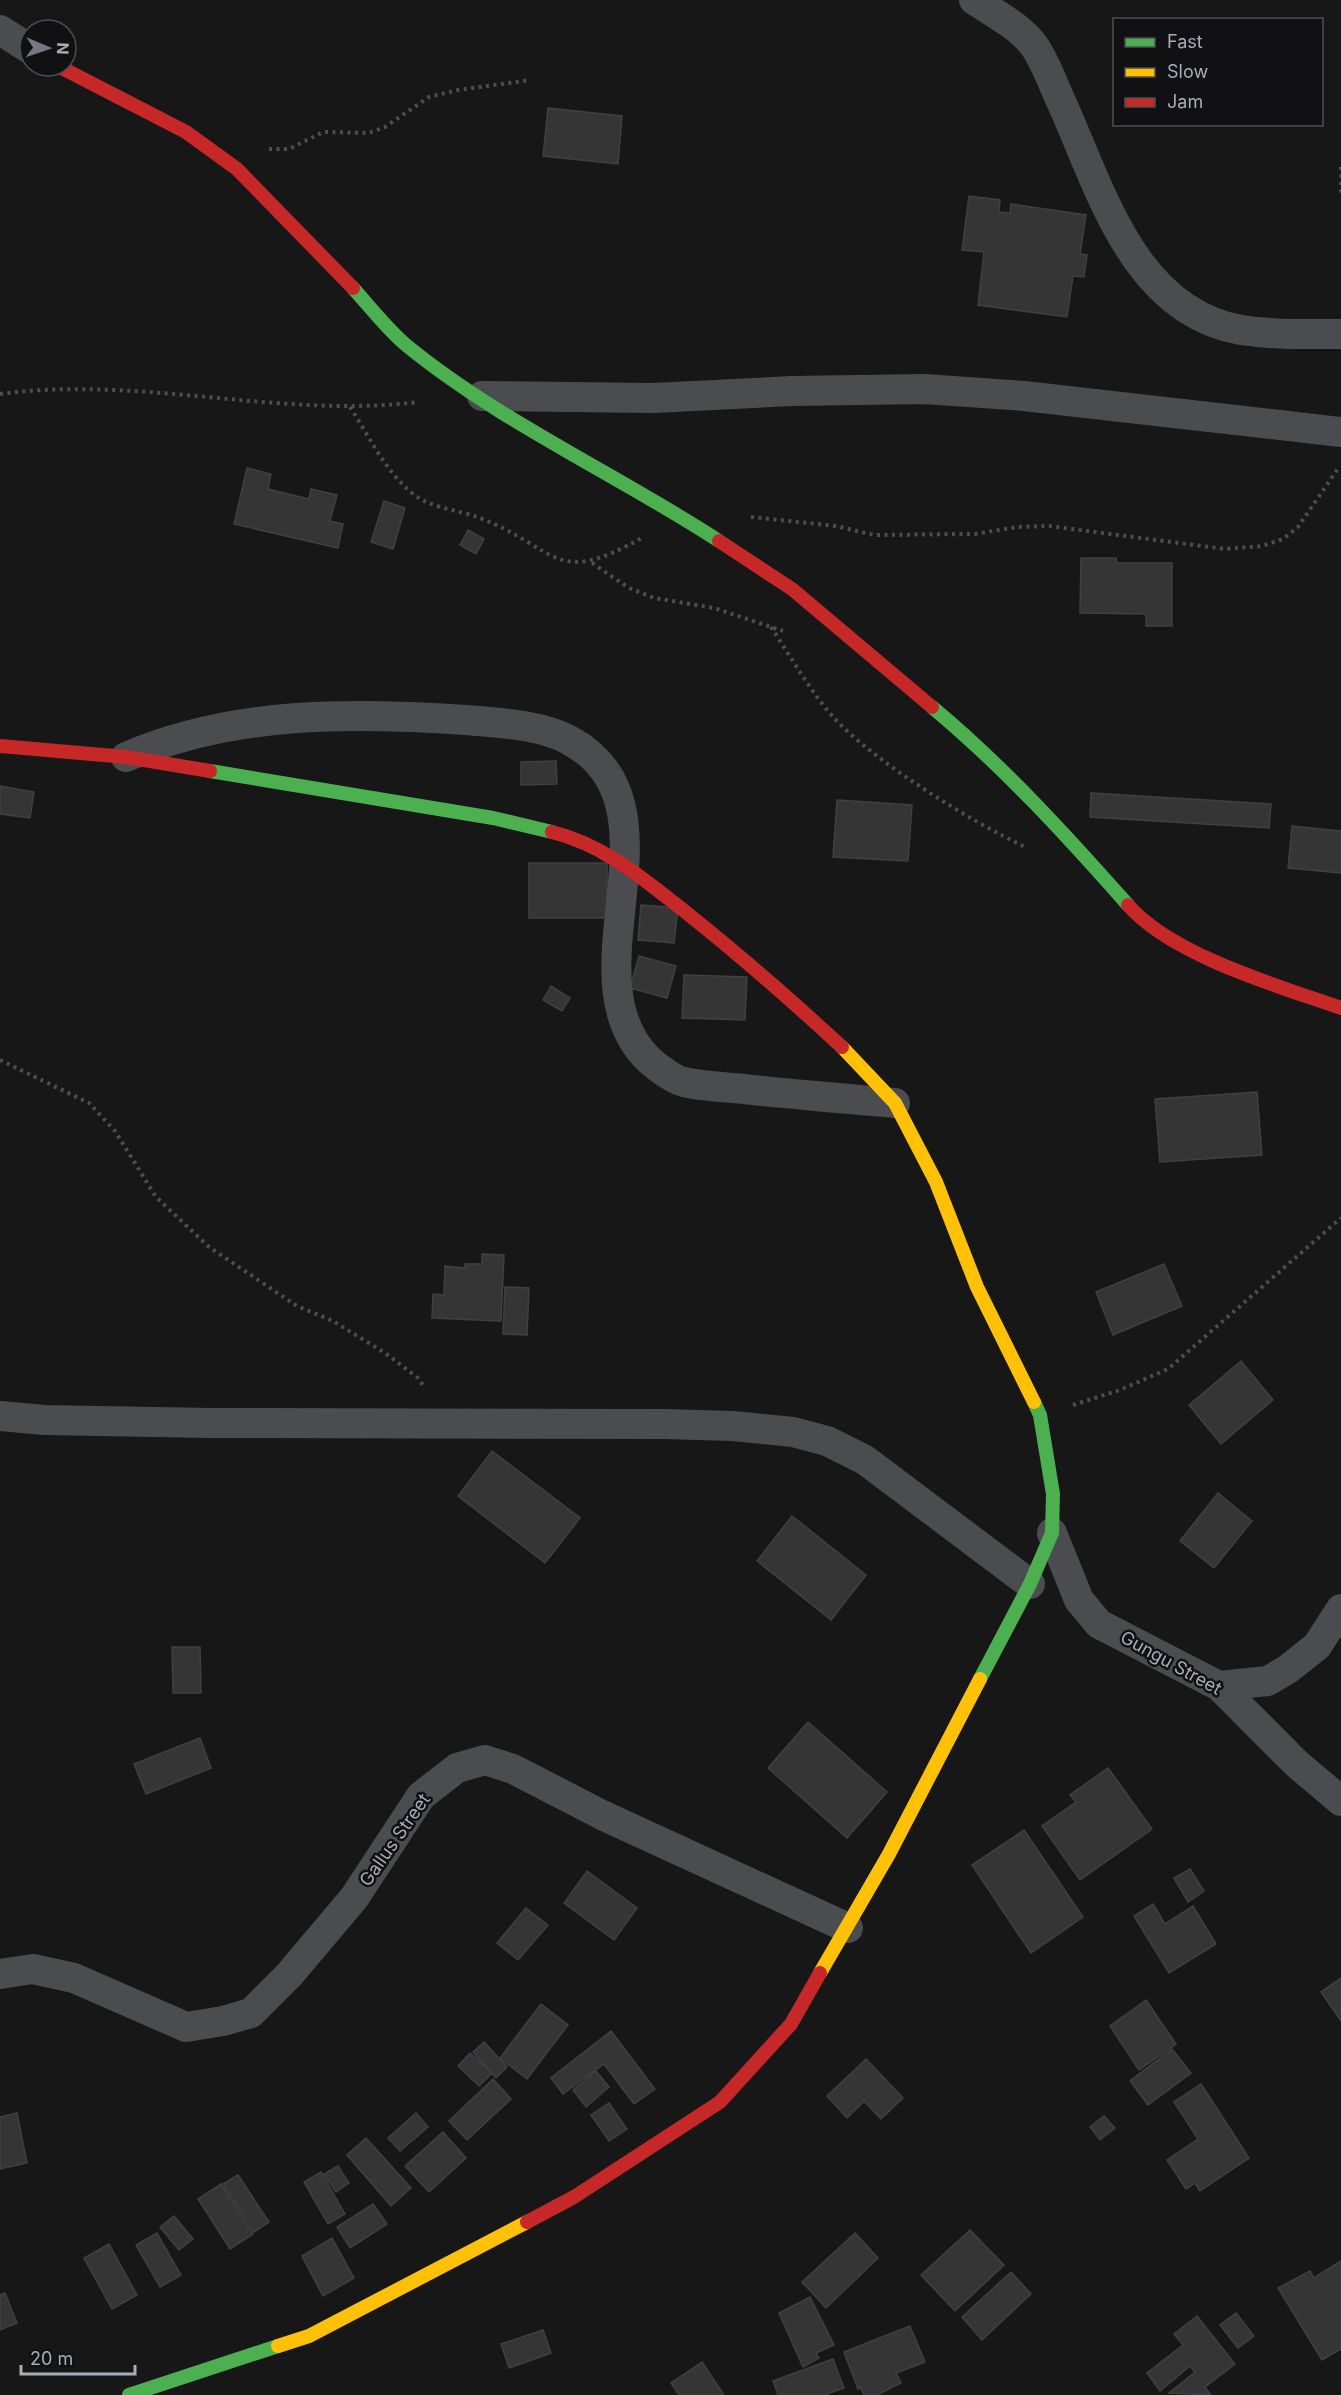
<svg xmlns="http://www.w3.org/2000/svg" width="1341" height="2395" viewBox="0 0 1341 2395" font-family="Inter,sans-serif">
  <style>
    .building { fill: #353536; stroke: #3f4043; stroke-width: 1.5 }
    .lines { fill: none; stroke-linecap: round; stroke-linejoin: round }
    .path { stroke: #4d4e52; stroke-width: 4; stroke-dasharray: 3 4.5; stroke-linecap: butt }
    .street { stroke: #4b4c50; stroke-width: 30 }
    .fast { stroke: #4caf50; stroke-width: 14 }
    .slow { stroke: #ffc107; stroke-width: 14 }
    .jam { stroke: #c62828; stroke-width: 14 }
    .labels { text-anchor: middle; stroke-width: 5; stroke-linejoin: round; paint-order: stroke }
    .street-label { font-size: 18px; fill: #a8adb8; stroke: #111113 }
  </style>
  <rect width="100%" height="100%" fill="#171717"/>
  <g class="building">
    <polygon points="548,108 622,116 618,164 543,156"/>
    <polygon points="969,196 1000,200 999,212 1010,213 1011,204 1086,215 1080,254 1087,255 1084,277 1073,276 1067,317 978,305 984,252 962,250"/>
    <polygon points="247,468 271,474 268,489 309,499 311,489 337,495 330,521 343,524 338,548 234,524"/>
    <polygon points="384,501 405,508 393,549 371,542"/>
    <polygon points="468,530 484,539 476,554 460,545"/>
    <polygon points="1081,558 1116,558 1117,563 1172,563 1172,626 1146,626 1146,614 1080,613"/>
    <polygon points="556,761 557,784 521,785 521,762"/>
    <polygon points="0,786 34,792 30,818 0,814"/>
    <polygon points="1091,793 1271,804 1269,828 1090,817"/>
    <polygon points="837,800 912,805 908,861 833,857"/>
    <polygon points="1292,826 1341,831 1341,873 1288,868"/>
    <rect x="529" y="863" width="78" height="55"/>
    <polygon points="641,905 678,908 674,943 638,940"/>
    <polygon points="639,956 676,966 667,998 630,988"/>
    <polygon points="684,975 747,977 745,1020 682,1018"/>
    <polygon points="551,986 570,998 562,1011 543,1000"/>
    <polygon points="1257,1092 1262,1155 1160,1162 1155,1099"/>
    <polygon points="482,1254 504,1255 501,1321 432,1318 433,1294 444,1295 445,1266 465,1268 465,1264 482,1264"/>
    <polygon points="1164,1264 1182,1306 1113,1335 1096,1292"/>
    <polygon points="505,1287 529,1288 527,1335 503,1334"/>
    <polygon points="1241,1361 1273,1400 1221,1444 1189,1405"/>
    <polygon points="492,1451 580,1518 545,1563 458,1496"/>
    <polygon points="1218,1493 1252,1521 1214,1568 1180,1541"/>
    <polygon points="792,1516 866,1575 831,1620 757,1561"/>
    <polygon points="172,1647 200,1647 201,1693 173,1693"/>
    <polygon points="808,1722 887,1792 847,1838 768,1768"/>
    <polygon points="200,1738 211,1768 146,1794 134,1764"/>
    <polygon points="1108,1768 1152,1829 1080,1880 1042,1826 1076,1802 1070,1795"/>
    <polygon points="1024,1830 1083,1917 1031,1953 972,1865"/>
    <polygon points="1190,1869 1204,1891 1188,1902 1174,1878"/>
    <polygon points="587,1871 637,1908 614,1940 564,1903"/>
    <polygon points="1153,1904 1165,1924 1193,1906 1216,1944 1169,1973 1134,1916"/>
    <polygon points="526,1908 548,1925 518,1960 497,1943"/>
    <polygon points="1341,1978 1341,2021 1321,1992"/>
    <polygon points="1146,2000 1176,2044 1139,2070 1110,2026"/>
    <polygon points="541,2004 568,2025 527,2079 500,2058"/>
    <polygon points="611,2031 655,2089 634,2104 604,2064 563,2094 551,2078"/>
    <polygon points="484,2042 507,2067 496,2078 473,2052"/>
    <polygon points="1172,2049 1191,2073 1148,2105 1130,2081"/>
    <polygon points="470,2053 492,2073 479,2086 458,2066"/>
    <polygon points="866,2059 903,2098 881,2119 864,2101 847,2118 827,2096"/>
    <polygon points="596,2071 609,2087 586,2107 573,2090"/>
    <polygon points="493,2079 511,2099 467,2140 449,2121"/>
    <polygon points="1201,2084 1249,2158 1200,2191 1195,2183 1186,2189 1167,2160 1198,2139 1174,2102"/>
    <polygon points="609,2103 627,2129 609,2141 591,2115"/>
    <polygon points="17,2113 27,2163 0,2169 0,2117"/>
    <polygon points="416,2113 428,2127 400,2151 388,2138"/>
    <polygon points="1104,2116 1115,2128 1100,2140 1090,2127"/>
    <polygon points="443,2132 466,2158 429,2192 405,2166"/>
    <polygon points="366,2138 411,2188 391,2206 347,2155"/>
    <polygon points="338,2166 349,2183 336,2192 324,2174"/>
    <polygon points="321,2172 345,2214 328,2224 304,2182"/>
    <polygon points="238,2175 269,2222 254,2232 223,2184"/>
    <polygon points="221,2184 253,2234 230,2249 198,2199"/>
    <polygon points="373,2204 387,2224 350,2248 337,2227"/>
    <polygon points="174,2216 193,2239 179,2250 160,2227"/>
    <polygon points="970,2230 1004,2265 955,2311 921,2275"/>
    <polygon points="157,2233 181,2275 160,2287 136,2245"/>
    <polygon points="855,2233 878,2258 826,2308 802,2282"/>
    <polygon points="332,2238 354,2278 323,2296 302,2256"/>
    <polygon points="109,2244 137,2295 112,2309 84,2258"/>
    <polygon points="1341,2261 1341,2349 1322,2360 1278,2288 1310,2271 1314,2278"/>
    <polygon points="1011,2272 1031,2294 982,2340 962,2317"/>
    <polygon points="5,2293 17,2323 0,2330 0,2295"/>
    <polygon points="810,2297 834,2345 816,2353 819,2358 803,2367 779,2313"/>
    <polygon points="1236,2313 1254,2336 1238,2348 1220,2325"/>
    <polygon points="1197,2316 1235,2364 1205,2387 1211,2395 1169,2393 1195,2372 1190,2366 1160,2391 1147,2373 1183,2345 1174,2334"/>
    <polygon points="910,2326 925,2362 896,2373 901,2383 877,2395 864,2395 861,2388 858,2389 844,2352"/>
    <polygon points="543,2330 551,2353 509,2368 501,2344"/>
    <polygon points="833,2359 844,2388 824,2395 778,2395 773,2381"/>
    <polygon points="702,2362 724,2395 679,2395 671,2383"/>
  </g>
  <g class="lines">
    <g class="path">
      <polyline points="269,149 289,149 323,132 369,133 385,127 429,97 458,90 531,80"/>
      <polyline points="1341,167 1341,194"/>
      <path d="M0 394C139 375 279 419 419 402"/>
      <path d="M350 407C369 436 385 471 412 493 429 508 459 510 480 518 558 548 554 589 643 537"/>
      <polyline points="751,517 836,526 874,535 975,534 1017,527 1049,526 1225,549 1262,546 1283,539 1298,527 1339,467"/>
      <polyline points="592,563 629,588 654,598 714,608 783,631"/>
      <path d="M771 627C791 657 810 691 834 718 876 763 969 820 1025 847"/>
      <polyline points="0,1060 89,1103 115,1131 156,1197 209,1247 297,1306 333,1321 385,1353 418,1378 425,1388"/>
      <polyline points="1073,1405 1120,1390 1168,1369 1341,1218"/>
    </g>
    <g class="street">
      <path d="M974 0C994 13 1021 27 1035 47 1045 62 1052 81 1059 97 1099 183 1131 311 1241 330 1274 335 1308 334 1341 334"/>
      <polyline points="0,30 30,49"/>
      <polyline points="482,396 653,398 792,391 924,389 1024,396 1341,432"/>
      <path d="M126 757C233 711 352 712 466 720 498 723 540 724 569 740 595 754 613 776 620 804 641 884 583 996 649 1060 657 1067 674 1080 684 1082 706 1087 730 1087 753 1090 800 1095 848 1099 895 1103"/>
      <polyline points="0,1416 44,1420 211,1423 664,1424 733,1426 793,1432 827,1441 865,1460 1030,1584"/>
      <polyline points="1052,1533 1079,1600 1099,1624 1219,1686 1297,1764 1341,1801"/>
      <polyline points="1219,1686 1268,1681 1288,1669 1317,1646 1341,1609"/>
      <polyline points="0,1974 33,1969 74,1978 186,2027 223,2021 251,2013 289,1975 354,1898 421,1796 457,1768 485,1760 513,1769 602,1815 848,1928"/>
    </g>
    <g class="fast">
      <path d="M353 288C370 307 387 329 406 345 500 422 618 475 719 541"/>
      <path d="M932 707C1004 767 1066 835 1128 905"/>
      <polyline points="210,771 493,818 552,832"/>
      <polyline points="980,1679 1030,1584 1052,1533 1053,1494 1040,1415 1034,1402"/>
      <polyline points="129,2395 278,2346"/>
    </g>
    <g class="slow">
      <polyline points="842,1047 895,1103 936,1182 977,1287 1034,1402"/>
      <polyline points="820,1973 889,1854 980,1679"/>
      <polyline points="278,2346 309,2336 527,2222"/>
    </g>
    <g class="jam">
      <polyline points="58,66 186,132 237,169 353,288"/>
      <polyline points="719,541 792,589 932,707"/>
      <polyline points="0,746 126,757 210,771"/>
      <path d="M552 832C605 845 646 881 688 914 742 957 792 1001 842 1047"/>
      <path d="M1128 905C1171 955 1278 986 1341 1008"/>
      <polyline points="527,2222 574,2197 720,2102 791,2024 820,1973"/>
    </g>
  </g>
  <g class="labels">
    <g class="street-label">
      <text transform="translate(1171 1663) rotate(29)" y="6">Gungu Street</text>
      <text transform="translate(395 1840) rotate(-55)" y="6">Gallus Street</text>
    </g>
  </g>
  <rect x="1113" y="18" width="210" height="108" fill="#111113" stroke="#4d4f55" stroke-width="1.5"/>
  <rect x="1125" y="38" width="30" height="9" fill="#4caf50" stroke="#4d4f55" stroke-width="1.5"/>
  <text x="1167" y="48" font-size="18" fill="#a8adb8">Fast</text>
  <rect x="1125" y="68" width="30" height="9" fill="#ffc107" stroke="#4d4f55" stroke-width="1.5"/>
  <text x="1167" y="78" font-size="18" fill="#a8adb8">Slow</text>
  <rect x="1125" y="98" width="30" height="9" fill="#c62828" stroke="#4d4f55" stroke-width="1.5"/>
  <text x="1167" y="108" font-size="18" fill="#a8adb8">Jam</text>
  <g transform="translate(48 48) rotate(92)"><circle r="28" fill="#111113" stroke="#4d4f55" stroke-width="1.5"/>
  <path d="M0-4.5L10 22L0 15L-10 22Z" fill="#757880"/>
  <text y="-9" font-size="16" font-weight="bold" text-anchor="middle" fill="#a8adb8">N</text>
  </g>
  <path d="M21 2365v9h114v-9" fill="none" stroke="#a8adb8" stroke-width="3"/>
  <text x="30" y="2365" font-size="18" fill="#a8adb8" stroke="#111113" stroke-width="4.5" paint-order="stroke">20 m</text>
</svg>
